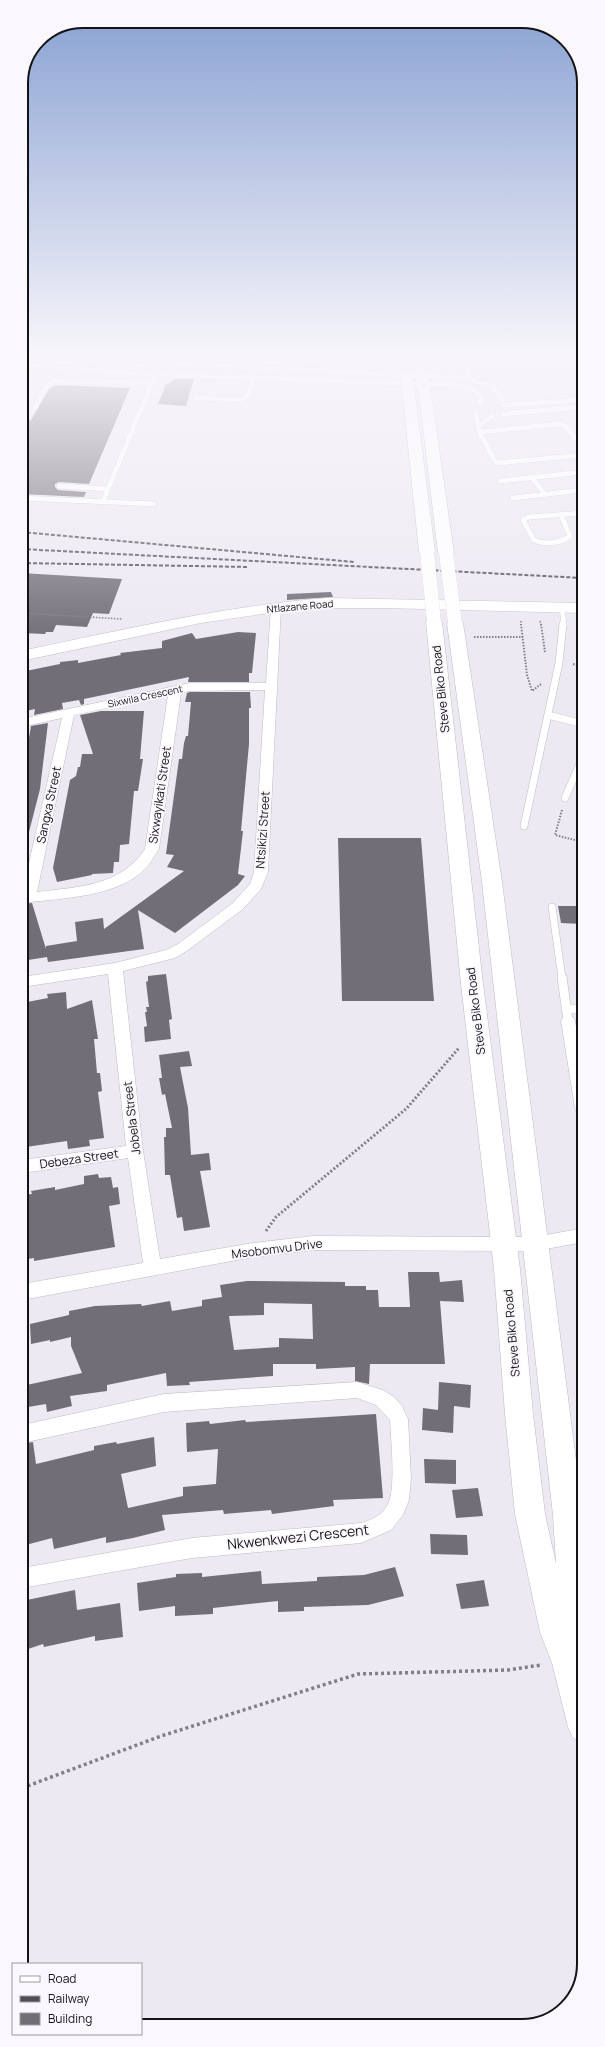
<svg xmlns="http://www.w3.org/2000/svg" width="605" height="2047" viewBox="0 0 605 2047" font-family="Manrope,sans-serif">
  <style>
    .building { fill: #726e78; fill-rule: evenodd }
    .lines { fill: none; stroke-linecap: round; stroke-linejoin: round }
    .lane-far2-casing { stroke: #bfbbc5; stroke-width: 5.5 }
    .lane-far1-casing { stroke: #bfbbc5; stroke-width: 8 }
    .lane-casing { stroke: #bfbbc5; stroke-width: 10 }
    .street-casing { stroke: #bfbbc5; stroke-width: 1 }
    .secondary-casing { stroke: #bfbbc5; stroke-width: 1 }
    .path-far3 { stroke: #817f85; stroke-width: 1.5; stroke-dasharray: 1.5 1.5; stroke-linecap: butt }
    .path-far2 { stroke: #817f85; stroke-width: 2; stroke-dasharray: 1.5 1.5; stroke-linecap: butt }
    .path-far1 { stroke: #817f85; stroke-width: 3; stroke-dasharray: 2 2; stroke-linecap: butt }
    .path { stroke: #817f85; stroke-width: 3.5; stroke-dasharray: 3 3; stroke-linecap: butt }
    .lane-far2 { stroke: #fff; stroke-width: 5 }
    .lane-far1 { stroke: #fff; stroke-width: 7 }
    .lane { stroke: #fff; stroke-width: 9 }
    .street { fill: #fff; fill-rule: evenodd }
    .secondary { fill: #fff; fill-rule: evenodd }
    .rail { stroke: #514f54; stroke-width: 2; stroke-dasharray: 4 2; stroke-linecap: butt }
    .secondary-bridge-casing { stroke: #bfbbc5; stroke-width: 14; stroke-linecap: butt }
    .secondary-bridge { stroke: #fff; stroke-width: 14 }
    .labels { text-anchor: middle; stroke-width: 3.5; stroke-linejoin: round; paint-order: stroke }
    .far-street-label { font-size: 10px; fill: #141316; stroke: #faf7fd }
    .street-label { font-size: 12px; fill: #141316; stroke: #faf7fd }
    .near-street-label { font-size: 14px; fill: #141316; stroke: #faf7fd }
    .rim { fill: none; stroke: #141316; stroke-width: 2 }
  </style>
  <rect width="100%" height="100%" fill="#ede9f3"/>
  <g class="building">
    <polygon points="176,379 194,379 186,406 158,404 166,385"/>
    <polygon points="55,385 130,388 89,484 59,482 55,484 55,487 58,490 86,492 84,497 21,494 21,420 31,420 49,389"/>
    <polygon points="21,573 122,579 109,614 93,613 87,627 56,625 53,632 46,632 45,634 21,633"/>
    <polygon points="331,592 333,597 287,600 287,594"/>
    <polygon points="238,632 256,633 252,673 249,673 249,682 188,682 189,677 84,699 84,704 81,705 79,700 62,703 63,709 34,715 35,709 21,712 21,672 60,664 60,662 78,660 78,663 121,655 120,653 162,648 162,641 192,633 196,639"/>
    <polygon points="190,692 250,692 251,708 249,708 249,744 241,831 243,831 238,874 245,876 238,885 175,933 138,910 144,949 48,962 47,957 22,961 22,904 32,903 46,949 46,946 77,941 75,922 103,918 104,929 184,871 167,867 174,855 166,854 179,759 182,759 184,743 186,736 188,736 191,702 185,702 187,693"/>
    <polygon points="101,711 144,711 140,759 143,759 138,791 134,791 129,844 120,845 119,862 114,862 113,873 92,874 92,875 57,882 53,868 70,780 76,776 78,767 80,767 82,754 93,754 80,715"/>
    <polygon points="48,723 40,789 28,836 21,836 21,785 31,726"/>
    <polygon points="338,838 421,838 434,1001 342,1001"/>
    <polygon points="558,906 583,906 583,924 561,923"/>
    <polygon points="166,974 172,1019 169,1020 171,1039 145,1042 144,1027 147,1026 145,1012 147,1012 146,1007 149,1007 146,982 148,981 148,976"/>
    <polygon points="66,992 67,1009 92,1000 98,1039 94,1039 97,1073 100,1073 102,1091 98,1092 104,1138 89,1140 90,1146 68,1149 67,1141 26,1147 25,1134 22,1134 22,1082 24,1082 23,1056 25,1056 25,1019 22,1019 22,1003 48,998 47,994"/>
    <polygon points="189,1051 192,1066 180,1067 188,1108 191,1155 209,1153 211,1170 200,1171 210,1227 184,1231 182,1217 177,1218 170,1175 165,1175 164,1137 166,1137 166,1128 172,1128 165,1094 162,1095 159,1078 162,1078 159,1055"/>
    <polygon points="98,1174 99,1178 111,1177 113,1188 118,1187 120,1204 109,1206 115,1247 34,1261 34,1258 22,1260 22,1195 32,1194 31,1191 55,1187 55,1190 84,1184 84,1176"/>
    <path d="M408 1272H439L440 1282 462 1280 464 1302 440 1301 445 1364H370L369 1384 355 1381V1367L316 1369V1364H273V1376L189 1382 190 1385 167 1386 166 1373 107 1385V1391L70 1396 72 1406 47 1412 46 1404 22 1408V1386L82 1373 71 1346V1337L50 1342V1340L31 1344 30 1324 69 1315V1311L95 1306 141 1304 142 1306 170 1301 172 1311 202 1306V1300L222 1297 220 1285 247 1281 345 1282V1286H366V1290H378L379 1307H410ZM264 1303 312 1304 313 1339 279 1338V1347L234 1350 229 1316 264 1315Z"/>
    <polygon points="439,1382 471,1385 470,1408 454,1406 453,1433 422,1430 423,1408 438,1410"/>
    <polygon points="376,1414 383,1498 333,1500 334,1506 272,1514 271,1510 224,1514 223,1510 162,1515 165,1530 133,1538 106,1543 106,1537 54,1549 52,1538 22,1546 22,1444 33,1442 36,1464 94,1450 94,1446 116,1442 117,1444 154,1437 156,1466 121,1474 128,1508 183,1496 183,1487 216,1484 218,1449 187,1452 186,1423 209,1421 210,1424 245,1420 246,1422"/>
    <polygon points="424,1459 456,1460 456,1484 425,1483"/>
    <polygon points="478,1488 483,1516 456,1518 452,1490"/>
    <polygon points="430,1534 467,1535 468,1555 431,1554"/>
    <polygon points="395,1567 404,1596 368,1605 304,1607 304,1611 278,1612 278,1601 213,1608 213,1614 175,1616 175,1606 139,1611 137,1583 176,1577 176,1574 202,1573 202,1577 261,1571 262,1584 317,1581 317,1577 364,1575"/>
    <polygon points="484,1580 489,1606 461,1609 456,1584"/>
    <polygon points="75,1590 77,1610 120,1603 123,1637 95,1641 95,1636 44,1647 43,1644 22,1651 22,1601"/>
  </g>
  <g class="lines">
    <defs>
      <g id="lane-far2">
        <polyline points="98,356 161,360"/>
        <polyline points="469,356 470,362"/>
        <polyline points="160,363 467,378 493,387 502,400"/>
        <polyline points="21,365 129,373 449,385 472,388 482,398 480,403"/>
        <polyline points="467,378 470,367"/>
        <polyline points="195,398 241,400 248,395 254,377"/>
        <polyline points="504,405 583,400"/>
        <polyline points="35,408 46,386 54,381 152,383"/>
        <polyline points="476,412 479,431 495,461 498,463 583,455"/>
        <polyline points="503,414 583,407"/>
        <polyline points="478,426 493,416"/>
        <polyline points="480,432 560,424 565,426 583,447"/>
        <polyline points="532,478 545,494"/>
        <polyline points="500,481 583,472"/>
        <polyline points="59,486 108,489"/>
        <polyline points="21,498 154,504"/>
        <polyline points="513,498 583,490"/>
        <polyline points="103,501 163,356"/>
        <path d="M561 515 570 536C562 543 544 545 534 540L523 520 529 517 583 513"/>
        <polyline points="562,607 564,625"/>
      </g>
      <g id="lane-far1">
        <polyline points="548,715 583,724"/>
        <polyline points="565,798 583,757"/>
        <polyline points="524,826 559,663 563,624"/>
        <polyline points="552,907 562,978"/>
      </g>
      <g id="lane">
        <polyline points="562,977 568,1021"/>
        <polyline points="566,1009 583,1009"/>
      </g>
      <g id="street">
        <path d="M276 604 281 607 268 872 261 889 243 909 188 950 175 958 123 971 143 1151 160 1259 253 1243 313 1236 535 1237 584 1228V1242L535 1251 313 1250 253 1257 22 1300V1284L143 1263 128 1158 22 1173V1160L126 1146 108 974 22 987V977L115 963 166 950 178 944 233 903 250 884 254 872 265 690 190 691 181 693 159 849C155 855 151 862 147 867 119 898 60 898 22 903V894L62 718 21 727V719L190 683H266L271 607ZM168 695 145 849C121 886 78 887 37 892L74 715Z"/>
        <polygon points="568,1016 573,1017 575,1021 583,1066 583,1114 577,1112 575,1108 561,1021 563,1017"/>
        <path d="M357 1382 383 1390 394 1397 402 1406 408 1419 411 1478 409 1500 403 1515 391 1530 361 1543 192 1558 22 1588V1568L192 1538 361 1523C372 1520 383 1515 388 1504 396 1488 391 1439 390 1420L376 1405 357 1398 164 1412 22 1443V1425L164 1394Z"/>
      </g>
      <g id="secondary">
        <polygon points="410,356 422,356 431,393 454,553 451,556 441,556 438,553 419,393"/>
        <polygon points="407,373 413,377 435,552 432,555 422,555 419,552 401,377"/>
        <path d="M327 598 583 603V613L383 608H327L276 612 201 623 21 661V651C123 630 223 606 327 598Z"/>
        <polygon points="434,617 440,619 442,622 483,984 520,1269 533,1414 545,1514 556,1564 553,1515 482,882 447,623 449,620 461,620 463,623 502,882 583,1515 584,1743 573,1738 568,1727 552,1663 540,1632 515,1514 505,1414 494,1269 461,984 426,622 428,619"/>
      </g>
    </defs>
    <use href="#lane-far2" class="lane-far2-casing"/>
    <use href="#lane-far1" class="lane-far1-casing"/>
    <use href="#lane" class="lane-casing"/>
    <use href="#street" class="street-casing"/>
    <use href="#secondary" class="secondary-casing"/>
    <g class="path-far3">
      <polyline points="21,440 28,440"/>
      <polyline points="21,613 122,619"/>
      <polyline points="521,621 521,625"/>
      <polyline points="540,621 541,625"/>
    </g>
    <g class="path-far2">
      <polyline points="521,624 527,675 532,691 541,684"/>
      <polyline points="541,624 545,652"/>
      <polyline points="474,637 523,637"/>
      <polyline points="573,664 583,667"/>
      <polyline points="562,810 555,835 583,842"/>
    </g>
    <polyline class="path-far1" points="266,1231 276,1217 406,1109 459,1048"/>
    <polyline class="path" points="22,1788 161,1736 358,1674 508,1670 541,1665"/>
    <use href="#lane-far2" class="lane-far2"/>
    <use href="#lane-far1" class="lane-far1"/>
    <use href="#lane" class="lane"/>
    <use href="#street" class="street"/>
    <use href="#secondary" class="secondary"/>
    <g class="rail">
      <polyline points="21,532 354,562"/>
      <polyline points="21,549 583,578"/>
      <polyline points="21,563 249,567"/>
    </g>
    <defs>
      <g id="secondary-bridge">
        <polyline points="427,552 434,622"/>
        <polyline points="446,553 455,623"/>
      </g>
    </defs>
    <use href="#secondary-bridge" class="secondary-bridge-casing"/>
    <use href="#secondary-bridge" class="secondary-bridge"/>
  </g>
  <linearGradient id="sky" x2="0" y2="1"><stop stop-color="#87a0d2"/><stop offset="0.55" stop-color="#f7f5fa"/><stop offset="1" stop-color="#f7f5fa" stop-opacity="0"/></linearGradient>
  <rect width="605" height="643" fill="url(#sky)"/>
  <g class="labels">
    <g class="far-street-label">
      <text transform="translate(300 606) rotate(-5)" y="4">Ntlazane Road</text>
      <text transform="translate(145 696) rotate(-12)" y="4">Sixwila Crescent</text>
    </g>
    <g class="street-label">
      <text transform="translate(441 689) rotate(-96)" y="4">Steve Biko Road</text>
      <text transform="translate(160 795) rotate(-82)" y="4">Sixwayikati Street</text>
      <text transform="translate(49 805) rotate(-78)" y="4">Sangxa Street</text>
      <text transform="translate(263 830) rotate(-86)" y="4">Ntsikizi Street</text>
      <text transform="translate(476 1011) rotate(-97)" y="4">Steve Biko Road</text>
      <text transform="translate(132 1118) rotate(-97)" y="4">Jobela Street</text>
      <text transform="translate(79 1159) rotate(-8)" y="4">Debeza Street</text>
      <text transform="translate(277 1249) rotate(-7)" y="4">Msobomvu Drive</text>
      <text transform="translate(512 1333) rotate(-95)" y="4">Steve Biko Road</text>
    </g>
    <g class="near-street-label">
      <text transform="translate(298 1537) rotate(-6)" y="5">Nkwenkwezi Crescent</text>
    </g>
  </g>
  <path d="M0 0H605V2047H0ZM83 28H522A55 55 0 0 1 577 83V1964A55 55 0 0 1 522 2019H83A55 55 0 0 1 28 1964V83A55 55 0 0 1 83 28Z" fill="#faf7fd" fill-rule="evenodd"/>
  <path class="rim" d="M83 28H522A55 55 0 0 1 577 83V1964A55 55 0 0 1 522 2019H83A55 55 0 0 1 28 1964V83A55 55 0 0 1 83 28Z"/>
  <rect x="12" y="1963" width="130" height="72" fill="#faf7fd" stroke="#9e9ca1"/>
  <rect x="20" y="1976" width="20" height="6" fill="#ffffff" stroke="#9e9ca1"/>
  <text x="48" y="1983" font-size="12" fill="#141316">Road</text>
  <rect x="20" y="1996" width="20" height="6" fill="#514f54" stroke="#9e9ca1"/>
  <text x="48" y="2003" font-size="12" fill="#141316">Railway</text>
  <rect x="20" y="2013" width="20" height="12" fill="#726e78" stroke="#9e9ca1"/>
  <text x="48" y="2023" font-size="12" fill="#141316">Building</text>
</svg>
